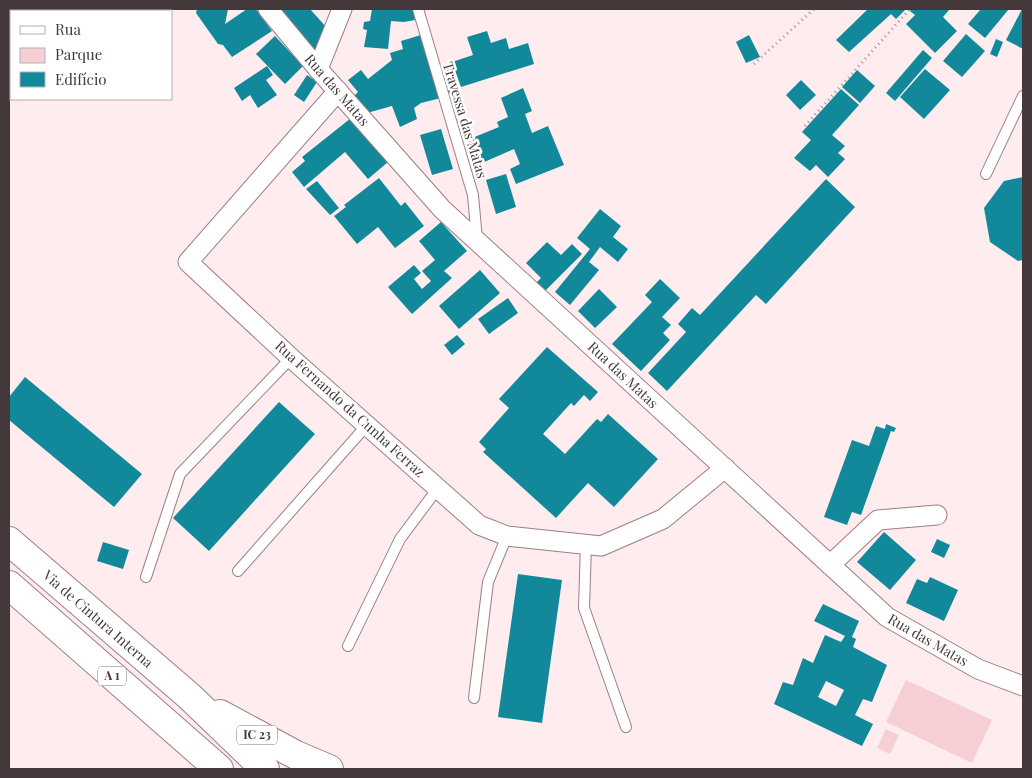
<svg xmlns="http://www.w3.org/2000/svg" width="1032" height="778" viewBox="0 0 1032 778" font-family="'Playfair Display',serif">
  <style>
    .green { fill: #f6cfd5 }
    .building { fill: #12899b; fill-rule: evenodd }
    .lines { fill: none; stroke-linecap: round; stroke-linejoin: round }
    .lane-casing { stroke: #9a7f84; stroke-width: 12 }
    .street-casing { stroke: #9a7f84; stroke-width: 21 }
    .highway-casing { stroke: #9a7f84; stroke-width: 30 }
    .path { stroke: #a19194; stroke-width: 3; stroke-dasharray: 1 4; stroke-linecap: butt }
    .lane { stroke: #fff; stroke-width: 10 }
    .street { stroke: #fff; stroke-width: 19 }
    .highway { stroke: #fff; stroke-width: 28 }
    .labels { text-anchor: middle; stroke-width: 5; stroke-linejoin: round; paint-order: stroke }
    .shield { fill: #fff; stroke: #7c7475; stroke-width: 1 }
    .shield-label { font-size: 12px; font-weight: bold; fill: #44383a }
    .street-label { font-size: 14px; fill: #44383a; stroke: #fff }
  </style>
  <rect width="100%" height="100%" fill="#ffecef"/>
  <g class="green">
    <polygon points="906,680 992,720 972,763 886,722"/>
    <polygon points="886,729 899,735 890,754 877,748"/>
  </g>
  <g class="building">
    <polygon points="197,9 228,9 225,24 247,9 256,9 272,31 232,57 223,45 218,44 196,13"/>
    <polygon points="275,9 310,9 327,28 314,55"/>
    <polygon points="372,9 413,9 415,20 404,22 391,21 388,49 364,47 367,30 363,29 364,22 370,21"/>
    <polygon points="868,9 906,9 896,19 891,14 849,52 836,40"/>
    <polygon points="912,9 948,9 949,10 943,17 957,31 935,53 906,24 915,15 910,11"/>
    <polygon points="981,9 1009,9 985,38 968,24"/>
    <polygon points="1022,9 1023,9 1023,49 1006,40"/>
    <polygon points="487,31 491,43 506,38 509,49 528,43 534,64 461,87 452,62 473,55 467,37"/>
    <polygon points="966,34 985,51 962,77 943,61"/>
    <polygon points="421,35 434,82 436,81 441,98 421,103 414,108 417,119 400,127 392,106 367,113 354,96 358,92 348,80 361,70 368,79 392,60 390,53 403,49 401,41"/>
    <polygon points="749,35 760,57 746,63 736,42"/>
    <polygon points="275,36 303,66 285,84 256,54"/>
    <polygon points="996,39 1003,42 997,57 990,54"/>
    <polygon points="923,50 932,58 895,101 886,93"/>
    <polygon points="448,64 457,81 450,84 441,68"/>
    <polygon points="267,66 273,75 266,80 277,95 258,108 250,95 242,101 234,88"/>
    <polygon points="925,69 950,90 924,119 900,97"/>
    <polygon points="857,70 875,86 860,103 842,87"/>
    <polygon points="307,75 317,82 304,102 294,95"/>
    <polygon points="801,80 816,95 800,110 786,95"/>
    <polygon points="454,87 457,101 449,103 447,88"/>
    <polygon points="523,88 532,111 525,114 532,133 548,126 564,165 516,184 510,169 520,164 514,149 482,163 472,138 499,127 497,122 508,117 501,98"/>
    <polygon points="841,89 859,105 832,135 845,146 838,153 845,159 828,177 816,165 810,171 794,158 811,140 802,132"/>
    <polygon points="351,118 388,162 368,179 345,152 304,187 292,172 305,161 302,157"/>
    <polygon points="441,129 453,169 432,175 420,135"/>
    <polygon points="506,174 516,207 496,214 486,180"/>
    <polygon points="1023,177 1023,260 1018,261 990,242 984,208 1004,181"/>
    <polygon points="379,178 401,206 405,202 424,226 395,248 378,227 357,244 334,216 346,207 344,205"/>
    <polygon points="826,179 855,207 766,304 756,295 667,391 648,373 686,332 678,324 692,308 700,315"/>
    <polygon points="317,181 339,208 330,215 306,189"/>
    <polygon points="600,209 621,226 613,237 628,249 618,262 600,247 589,262 599,270 570,305 555,292 590,249 577,238"/>
    <polygon points="441,222 467,251 444,271 452,278 412,314 388,287 414,265 421,273 414,279 422,289 431,281 422,271 435,260 419,241"/>
    <polygon points="547,242 561,255 572,244 582,254 545,291 536,283 541,278 526,263"/>
    <polygon points="480,270 500,293 459,329 439,306"/>
    <polygon points="660,279 680,298 662,317 671,325 663,333 670,340 641,371 612,344 652,302 645,295"/>
    <polygon points="599,289 617,307 595,328 578,311"/>
    <polygon points="508,298 518,313 489,334 478,319"/>
    <polygon points="457,335 465,344 452,355 444,345"/>
    <polygon points="547,347 598,392 590,401 584,395 574,406 571,403 543,434 565,454 597,419 601,422 608,414 658,459 614,507 588,483 556,518 483,452 486,449 479,442 509,408 499,399"/>
    <polygon points="25,377 142,474 114,507 9,420 9,397"/>
    <polygon points="279,402 315,434 209,551 173,518"/>
    <polygon points="886,424 896,428 894,432 891,431 861,515 852,512 847,525 824,517 852,440 869,446 876,426 885,429"/>
    <polygon points="884,532 916,560 890,590 857,562"/>
    <polygon points="937,539 950,545 944,558 931,552"/>
    <polygon points="103,542 129,550 123,569 97,561"/>
    <polygon points="518,574 562,580 542,723 498,717"/>
    <polygon points="930,577 958,590 944,621 906,603 917,579 927,583"/>
    <path d="M823 604 859 621 852 637 856 639 853 647 887 665 872 702 863 699 855 715 873 724 862 746 774 704 783 682 793 685 803 658 813 663 825 635 841 642 845 636 814 621ZM826 681 844 690 836 706 818 697Z"/>
  </g>
  <g class="lines">
    <defs>
      <g id="lane">
        <polyline points="418,9 473,195 477,240"/>
        <polyline points="986,174 1023,96"/>
        <polyline points="586,544 584,608 626,727"/>
        <polyline points="238,571 367,425"/>
        <polyline points="146,577 180,474 291,358"/>
        <polyline points="348,646 400,539 438,488"/>
        <polyline points="474,698 488,582 507,536"/>
      </g>
      <g id="street">
        <polyline points="268,9 318,69 442,209 887,617 978,669 1023,686"/>
        <polyline points="318,69 342,9"/>
        <polyline points="338,91 188,262 291,358 479,525 507,536 601,546 663,519 725,468"/>
        <polyline points="830,565 878,520 937,515"/>
      </g>
      <g id="highway">
        <polyline points="9,541 189,696 265,769"/>
        <polyline points="9,585 219,769"/>
        <polyline points="220,714 296,755 329,769"/>
      </g>
    </defs>
    <use href="#lane" class="lane-casing"/>
    <use href="#street" class="street-casing"/>
    <use href="#highway" class="highway-casing"/>
    <g class="path">
      <polyline points="754,64 814,9"/>
      <polyline points="805,126 910,9"/>
    </g>
    <use href="#lane" class="lane"/>
    <use href="#street" class="street"/>
    <use href="#highway" class="highway"/>
  </g>
  <g class="labels">
    <g class="shield">
      <rect x="98" y="666.5" width="28" height="19" rx="4"/>
      <rect x="237" y="725.5" width="40" height="19" rx="4"/>
    </g>
    <g class="shield-label">
      <text x="112" y="680">A 1</text>
      <text x="257" y="739">IC 23</text>
    </g>
    <g class="street-label">
      <text transform="translate(337 90) rotate(49)" y="5">Rua das Matas</text>
      <text transform="translate(465 120) rotate(73)" y="5">Travessa das Matas</text>
      <text transform="translate(623 375) rotate(43)" y="5">Rua das Matas</text>
      <text transform="translate(350 409) rotate(42)" y="5">Rua Fernando da Cunha Ferraz</text>
      <text transform="translate(98 619) rotate(41)" y="5">Via de Cintura Interna</text>
      <text transform="translate(928 640) rotate(30)" y="5">Rua das Matas</text>
    </g>
  </g>
  <rect width="1032" height="778" fill="none" stroke="#44383a" stroke-width="20"/>
  <rect x="10" y="10" width="162" height="90" fill="#ffffff" stroke="#b4afb0"/>
  <rect x="20" y="26" width="25" height="8" fill="#ffffff" stroke="#b4afb0"/>
  <text x="55" y="35" font-size="15" fill="#44383a">Rua</text>
  <rect x="20" y="48" width="25" height="15" fill="#f6cfd5" stroke="#b4afb0"/>
  <text x="55" y="60" font-size="15" fill="#44383a">Parque</text>
  <rect x="20" y="72" width="25" height="15" fill="#12899b" stroke="#b4afb0"/>
  <text x="55" y="85" font-size="15" fill="#44383a">Edifício</text>
</svg>
